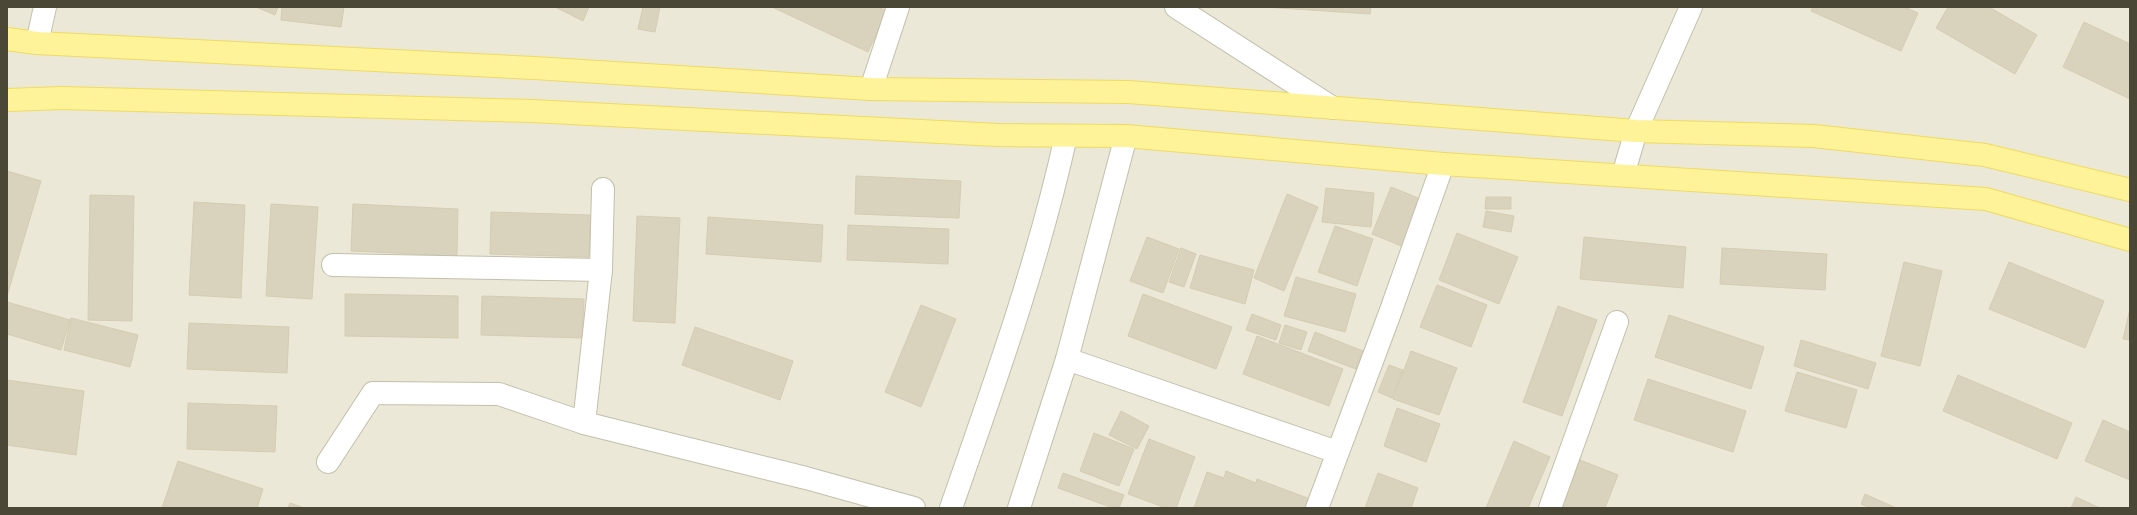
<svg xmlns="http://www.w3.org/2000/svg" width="2137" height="515" viewBox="0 0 2137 515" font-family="'Exo 2',sans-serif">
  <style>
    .residential { fill: #ebe8d8 }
    .building { fill: #d9d3be; stroke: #d5ccb0 }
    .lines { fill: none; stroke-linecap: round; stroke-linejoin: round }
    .minor-casing { stroke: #c3bfab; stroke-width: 24 }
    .major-casing { stroke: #efdb5f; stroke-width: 24 }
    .minor { stroke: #fff; stroke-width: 22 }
    .major { stroke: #fff39a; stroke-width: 22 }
  </style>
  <rect width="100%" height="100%" fill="#f6f4ea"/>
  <rect class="residential" x="7" y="7" width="2123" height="501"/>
  <g class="building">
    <polygon points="256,7 278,7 275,15"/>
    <polygon points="282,7 344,7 341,27 281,20"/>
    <polygon points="555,7 589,7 583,21"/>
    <polygon points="643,7 660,7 655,32 638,29"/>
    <polygon points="772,7 878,7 887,11 868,52"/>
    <polygon points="1264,7 1371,7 1370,14"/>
    <polygon points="1813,7 1905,7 1918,13 1901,51 1811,11"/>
    <polygon points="1948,7 1989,7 2037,35 2015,74 1936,28"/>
    <polygon points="2084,22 2130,44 2130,99 2063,67"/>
    <polygon points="7,171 41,181 7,296"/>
    <polygon points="856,176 961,181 959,218 855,214"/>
    <polygon points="1391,187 1423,200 1404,247 1372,234"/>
    <polygon points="1326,188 1374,193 1371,227 1322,222"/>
    <polygon points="1287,194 1318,207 1284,291 1254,278"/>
    <polygon points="90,195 134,196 132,321 88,320"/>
    <polygon points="1486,197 1511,197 1511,209 1485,209"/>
    <polygon points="194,202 245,205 241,298 189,295"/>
    <polygon points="271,204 318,207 312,299 266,296"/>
    <polygon points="353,204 458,209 457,256 351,251"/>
    <polygon points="1486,211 1514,216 1511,232 1483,227"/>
    <polygon points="491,212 590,215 589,257 490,254"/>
    <polygon points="637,216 680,218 675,323 633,321"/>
    <polygon points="708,217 823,225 821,262 706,254"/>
    <polygon points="848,225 949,229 948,264 847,260"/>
    <polygon points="1335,226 1373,239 1357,286 1318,272"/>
    <polygon points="1457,233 1518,257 1499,304 1439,280"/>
    <polygon points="1147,237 1179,249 1163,293 1130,281"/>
    <polygon points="1584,237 1686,247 1683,288 1580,279"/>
    <polygon points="1181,248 1196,254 1184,287 1169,282"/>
    <polygon points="1722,248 1827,254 1825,290 1720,284"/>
    <polygon points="1200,255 1254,270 1245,304 1190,288"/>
    <polygon points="1904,262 1942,271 1920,366 1881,356"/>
    <polygon points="2009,262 2104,301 2085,348 1989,309"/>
    <polygon points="1296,277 1356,294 1345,332 1284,316"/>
    <polygon points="1437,285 1487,305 1471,347 1420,327"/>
    <polygon points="345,294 458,296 458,338 345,336"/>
    <polygon points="1143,294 1232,327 1216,369 1128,336"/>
    <polygon points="482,296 584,299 582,338 481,335"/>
    <polygon points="7,302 70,320 61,350 7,334"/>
    <polygon points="921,305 956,319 921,407 885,392"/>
    <polygon points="1558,306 1597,320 1562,416 1523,402"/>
    <polygon points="2130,309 2130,340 2123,339"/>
    <polygon points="1252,314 1281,325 1276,340 1246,330"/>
    <polygon points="1669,315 1764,347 1751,389 1655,357"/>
    <polygon points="71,318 138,335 130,367 64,350"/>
    <polygon points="189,323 289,327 287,373 187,369"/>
    <polygon points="1285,325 1307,332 1301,350 1279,343"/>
    <polygon points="695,327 793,361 780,400 682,365"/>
    <polygon points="1315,332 1363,351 1356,369 1308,351"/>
    <polygon points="1257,336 1343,369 1329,406 1243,374"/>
    <polygon points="1801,340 1876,363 1868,389 1794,366"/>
    <polygon points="1411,351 1457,368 1439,415 1393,399"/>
    <polygon points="1389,365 1403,370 1392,398 1378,392"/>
    <polygon points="1797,372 1857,390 1846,428 1785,411"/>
    <polygon points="1958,375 2072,423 2057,459 1943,411"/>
    <polygon points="1648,379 1746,411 1733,452 1634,420"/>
    <polygon points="7,380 84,391 76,455 7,445"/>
    <polygon points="188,403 277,406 275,452 187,449"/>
    <polygon points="1397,408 1440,424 1426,462 1384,446"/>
    <polygon points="1121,411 1149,426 1137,449 1109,435"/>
    <polygon points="2103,420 2130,432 2130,480 2085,461"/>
    <polygon points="1094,433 1134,449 1119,486 1080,471"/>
    <polygon points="1149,439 1195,457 1176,508 1166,508 1128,494"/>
    <polygon points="1514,441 1550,457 1528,508 1486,508"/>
    <polygon points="1580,460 1618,475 1605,508 1561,508"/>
    <polygon points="178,461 263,489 257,508 162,508"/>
    <polygon points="1226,471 1256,483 1257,479 1310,499 1307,508 1194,508 1207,472 1224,478"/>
    <polygon points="1063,473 1124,495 1119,508 1113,508 1058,488"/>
    <polygon points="1378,473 1418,488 1411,508 1365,508"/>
    <polygon points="1865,494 1896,508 1870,508 1861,504"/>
    <polygon points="2076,497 2100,508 2071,508"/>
    <polygon points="290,503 304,508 288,508"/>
  </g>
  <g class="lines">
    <defs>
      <g id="minor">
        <polyline points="1176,7 1333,108"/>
        <polyline points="37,43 45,7"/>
        <polyline points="871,89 898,7"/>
        <polyline points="1623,175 1636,131 1691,7"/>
        <polyline points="333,265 601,270"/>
        <polyline points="1067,359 1337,452"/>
        <polyline points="584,423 601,270 603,189"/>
        <polyline points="328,462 373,393 499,394 584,423 806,478 914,508"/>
        <path d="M951 508C994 385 1038 263 1066 136"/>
        <polyline points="1019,508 1067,359 1126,136"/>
        <polyline points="1317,508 1390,313 1443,164"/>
        <polyline points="1550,508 1617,322"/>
      </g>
      <g id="major">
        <polyline points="7,39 37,43 534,68 871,89 1128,92 1636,131 1814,136 1985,155 2130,190"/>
        <polyline points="7,100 62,98 532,111 998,135 1126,136 1443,164 1986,199 2130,240"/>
      </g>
    </defs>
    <use href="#minor" class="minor-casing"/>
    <use href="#major" class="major-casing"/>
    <use href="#minor" class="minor"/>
    <use href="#major" class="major"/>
  </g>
  <rect width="2137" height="515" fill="none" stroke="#4b4737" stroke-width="16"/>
</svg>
